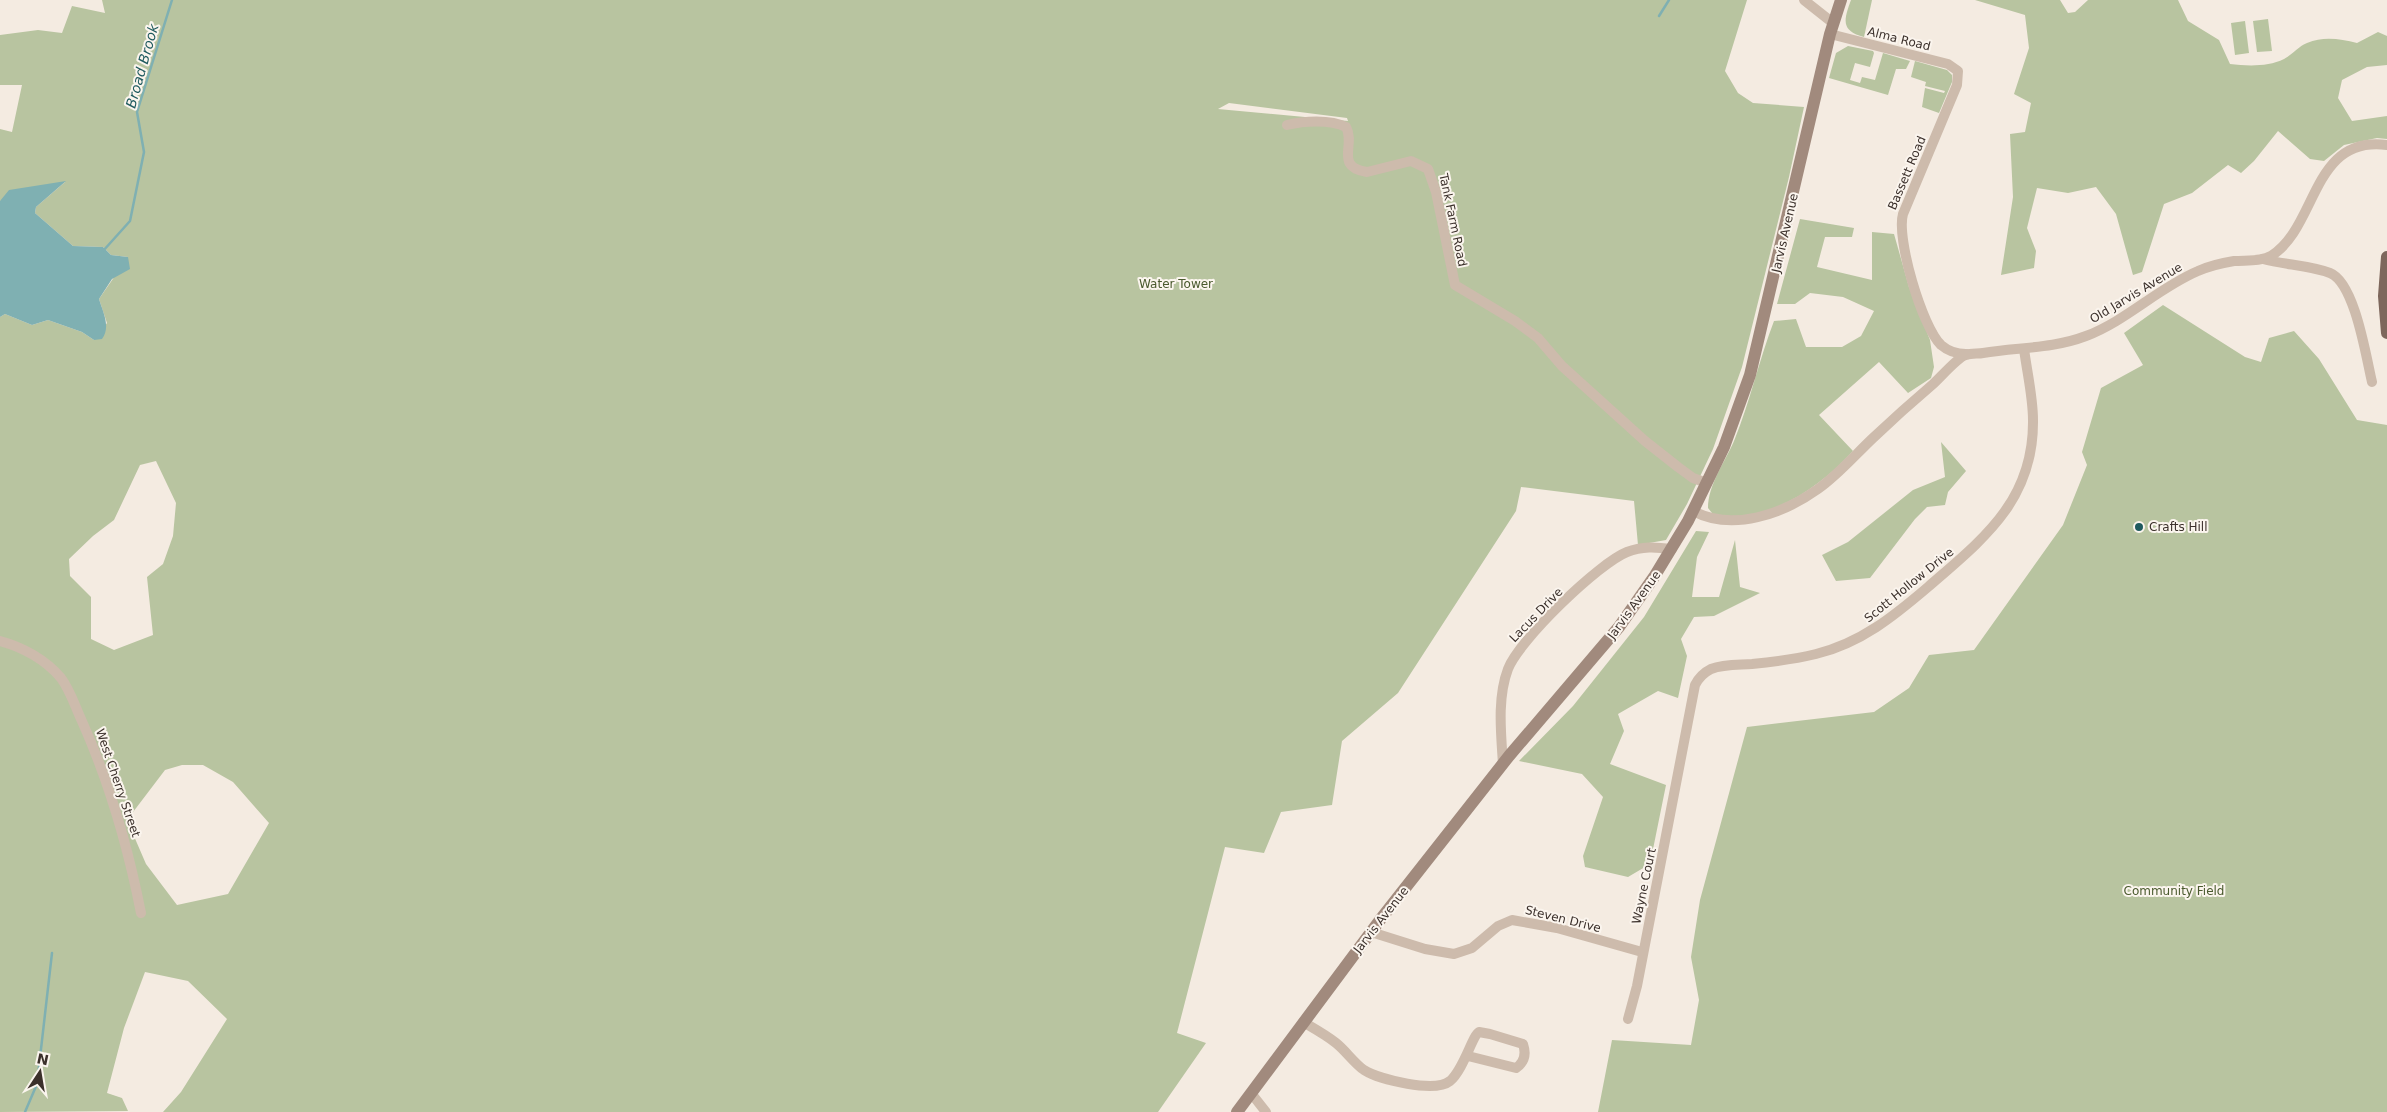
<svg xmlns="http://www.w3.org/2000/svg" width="2387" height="1112" viewBox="0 0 2387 1112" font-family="'DejaVu Sans',sans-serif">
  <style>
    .green { fill: #b8c4a0; fill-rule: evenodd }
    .water { fill: #7fb0b2 }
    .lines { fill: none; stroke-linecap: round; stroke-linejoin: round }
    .stream { stroke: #7fb0b2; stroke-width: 2.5 }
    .street { stroke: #cdbbac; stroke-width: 10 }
    .secondary { stroke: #a18a7d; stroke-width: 12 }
    .primary { stroke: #7d675c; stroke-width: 12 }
    .poi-dot { fill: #1f5a5e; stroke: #fbf5ee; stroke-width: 2 }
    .labels { text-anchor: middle; stroke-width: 4; stroke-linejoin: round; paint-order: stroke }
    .street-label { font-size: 12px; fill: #3b302b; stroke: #fbf5ee }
    .park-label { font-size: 12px; fill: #4a5a2e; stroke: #fbf5ee }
    .poi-label { font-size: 12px; fill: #3b302b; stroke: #fbf5ee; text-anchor: start }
    .water-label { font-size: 14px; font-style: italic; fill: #1f5a5e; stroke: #fbf5ee }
  </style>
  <rect width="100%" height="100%" fill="#f4ebe1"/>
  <g class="green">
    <path d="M102 0H1747L1725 71 1738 93 1753 103 1804 107 1789 177 1742 367 1713 449 1687 504 1666 540 1638 545 1634 501 1521 487 1516 511 1398 693 1342 741 1332 805 1281 812 1264 853 1225 847 1177 1033 1206 1043 1158 1112H163L181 1092 227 1019 188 981 145 972 124 1028 107 1093 122 1098 128 1111 0 1112V317L5 314 32 325 48 320 82 332 94 340 107 323 99 299 128 257 111 255 103 247 73 246 35 213 36 207 65 182 0 201V129L12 132 22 85H0V35L38 30 62 33 72 6 105 13ZM1229 103 1347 118 1348 121 1218 109ZM156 461 176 503 173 536 163 564 147 577 153 635 114 650 91 639V597L70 576 69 559 93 536 114 520 140 465ZM182 765H203L233 782 269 823 228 894 177 905 146 864 127 820 165 770Z"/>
    <path d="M1851 0H1872L1864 37C1840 31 1844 19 1851 0Z"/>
    <path d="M1975 0H2060L2068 13 2075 12 2088 0H2178L2188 21 2219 40 2230 64C2247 66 2268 67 2284 59 2292 55 2299 46 2307 43 2324 36 2340 39 2357 43L2378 32 2387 36V65L2367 67 2342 80 2338 98 2352 121 2387 116V139L2377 138 2344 145 2324 161 2310 159 2278 131 2254 161 2241 173 2228 165 2192 193 2164 204 2142 272 2133 275 2116 214 2096 187 2068 193 2037 188 2027 228 2036 251 2034 268 2001 275 2013 197 2010 134 2025 132 2031 103 2014 94 2029 48 2025 15Z"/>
    <polygon points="2268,19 2272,51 2257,52 2253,21"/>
    <polygon points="2245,21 2249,53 2235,55 2231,23"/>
    <polygon points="1848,46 1873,51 1874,53 1870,67 1855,63 1850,80 1860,83 1862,77 1875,80 1883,53 1910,61 1906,69 1896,69 1888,95 1829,78 1836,53"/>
    <polygon points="1915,61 1947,70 1952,75 1952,82 1939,113 1922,107 1925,88 1944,93 1945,91 1925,86 1926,82 1911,77"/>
    <path d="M1800 219 1854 228 1852 237H1825L1817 267 1872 280V232L1894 234 1909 287 1930 340 1934 367 1931 378 1908 393 1879 362 1819 415 1853 451C1819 489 1768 522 1716 518L1708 508C1708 485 1725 462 1734 441 1750 402 1759 360 1774 321L1796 319 1806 347H1842L1861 336 1874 311 1843 297 1810 293 1795 304H1777Z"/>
    <polygon points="2163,305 2245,357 2261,362 2269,338 2294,331 2319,359 2357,420 2387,425 2387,1112 1598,1112 1612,1040 1691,1045 1699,1000 1691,957 1700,900 1747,727 1874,712 1909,688 1929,655 1974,650 2063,525 2087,465 2082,452 2101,388 2143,365 2124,333"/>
    <polygon points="1941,442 1966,471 1948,492 1945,505 1927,507 1915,519 1870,578 1836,581 1822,555 1848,542 1913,490 1945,477"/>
    <polygon points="1696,531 1709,532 1697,557 1692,597 1719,597 1735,540 1740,587 1760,593 1714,616 1694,617 1681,639 1687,656 1678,698 1658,691 1618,714 1624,731 1610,764 1666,785 1650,864 1628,877 1585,867 1583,856 1603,797 1582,774 1519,761 1573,706 1644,617"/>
  </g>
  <path class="water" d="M66 181 36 207 35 213 73 246 103 247 111 255 128 257 130 269 112 279 99 299C103 312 111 327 102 339L94 340 82 332 48 320 32 325 5 314 0 317V201L9 190Z"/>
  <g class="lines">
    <g class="stream">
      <polyline points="1659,16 1669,0"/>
      <polyline points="103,251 130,221 144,152 137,112 172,0"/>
      <polyline points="25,1112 37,1084 52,953"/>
    </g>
    <g class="street">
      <polyline points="1804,0 1833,23"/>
      <path d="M1830 34 1948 64 1958 71 1957 85 1903 214C1896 238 1922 327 1941 345 1948 351 1957 354 1966 354"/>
      <path d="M1287 125C1303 121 1330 119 1346 127 1356 145 1334 167 1367 172L1411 161 1428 169 1436 192 1455 285 1515 321 1538 338 1562 366 1645 441 1678 467 1693 478 1707 483"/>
      <path d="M2263 259C2285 265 2309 265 2330 273 2355 283 2366 357 2372 382"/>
      <path d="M1693 511C1733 532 1783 514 1818 489 1838 475 1855 455 1873 438 1892 420 1912 402 1932 385 1940 378 1958 357 1966 355 1971 353 1978 354 1983 353 2018 347 2052 349 2086 336 2126 321 2158 288 2198 271 2209 266 2222 263 2234 261 2246 260 2260 262 2271 256 2318 227 2311 135 2387 145"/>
      <path d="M0 641C23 647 46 660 61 678 70 690 75 706 81 719 109 781 128 847 141 913"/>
      <path d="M1503 764C1501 733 1497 698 1508 669 1519 640 1599 563 1627 552 1642 546 1656 547 1672 549"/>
      <polyline points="1371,932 1425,949 1454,954 1472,948 1498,926 1512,920 1557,928 1642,952"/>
      <path d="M1628 1019 1637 986 1695 685C1699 677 1703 673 1711 669 1724 664 1738 665 1752 664 1773 662 1795 659 1816 654 1861 643 1894 616 1928 587 1983 539 2034 501 2033 420 2033 397 2027 372 2024 349"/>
      <path d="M1303 1022C1315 1029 1326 1035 1336 1043 1346 1051 1354 1063 1364 1070 1380 1080 1435 1093 1450 1081 1464 1069 1472 1036 1479 1032L1490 1034 1523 1044C1526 1053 1525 1062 1516 1068L1468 1056"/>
      <polyline points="1251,1093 1266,1112"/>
    </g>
    <polyline class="secondary" points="1237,1112 1380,920 1509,756 1619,627 1654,577 1688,521 1724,447 1750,375 1830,34 1841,0"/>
    <polyline class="primary" points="2387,257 2384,296 2387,333"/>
  </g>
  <circle class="poi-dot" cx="2139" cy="527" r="5"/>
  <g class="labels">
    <g class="street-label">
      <text transform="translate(1899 39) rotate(14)" y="4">Alma Road</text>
      <text transform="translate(1907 173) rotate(-67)" y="4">Bassett Road</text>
      <text transform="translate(1453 220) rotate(78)" y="4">Tank Farm Road</text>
      <text transform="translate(1785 233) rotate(-77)" y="4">Jarvis Avenue</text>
      <text transform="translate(2136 293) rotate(-31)" y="4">Old Jarvis Avenue</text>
      <text transform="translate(1909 585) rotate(-39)" y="4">Scott Hollow Drive</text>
      <text transform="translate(1634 605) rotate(-54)" y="4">Jarvis Avenue</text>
      <text transform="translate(1536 615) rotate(-46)" y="4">Lacus Drive</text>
      <text transform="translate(118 783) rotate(71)" y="4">West Cherry Street</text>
      <text transform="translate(1644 886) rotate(-78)" y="4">Wayne Court</text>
      <text transform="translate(1563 919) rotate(14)" y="4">Steven Drive</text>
      <text transform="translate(1381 920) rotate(-52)" y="4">Jarvis Avenue</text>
    </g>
    <g class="park-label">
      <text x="1176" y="288">Water Tower</text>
      <text x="2174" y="895">Community Field</text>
    </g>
    <g class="poi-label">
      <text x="2149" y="531">Crafts Hill</text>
    </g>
    <g class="water-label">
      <text transform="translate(142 66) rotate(-74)" y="5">Broad Brook</text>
    </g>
  </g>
  <g transform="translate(40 1072) rotate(12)" stroke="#fbf5ee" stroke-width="4" paint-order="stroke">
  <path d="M0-4L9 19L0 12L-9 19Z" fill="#3b302b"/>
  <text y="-8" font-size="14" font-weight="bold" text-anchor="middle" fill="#3b302b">N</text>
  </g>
</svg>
